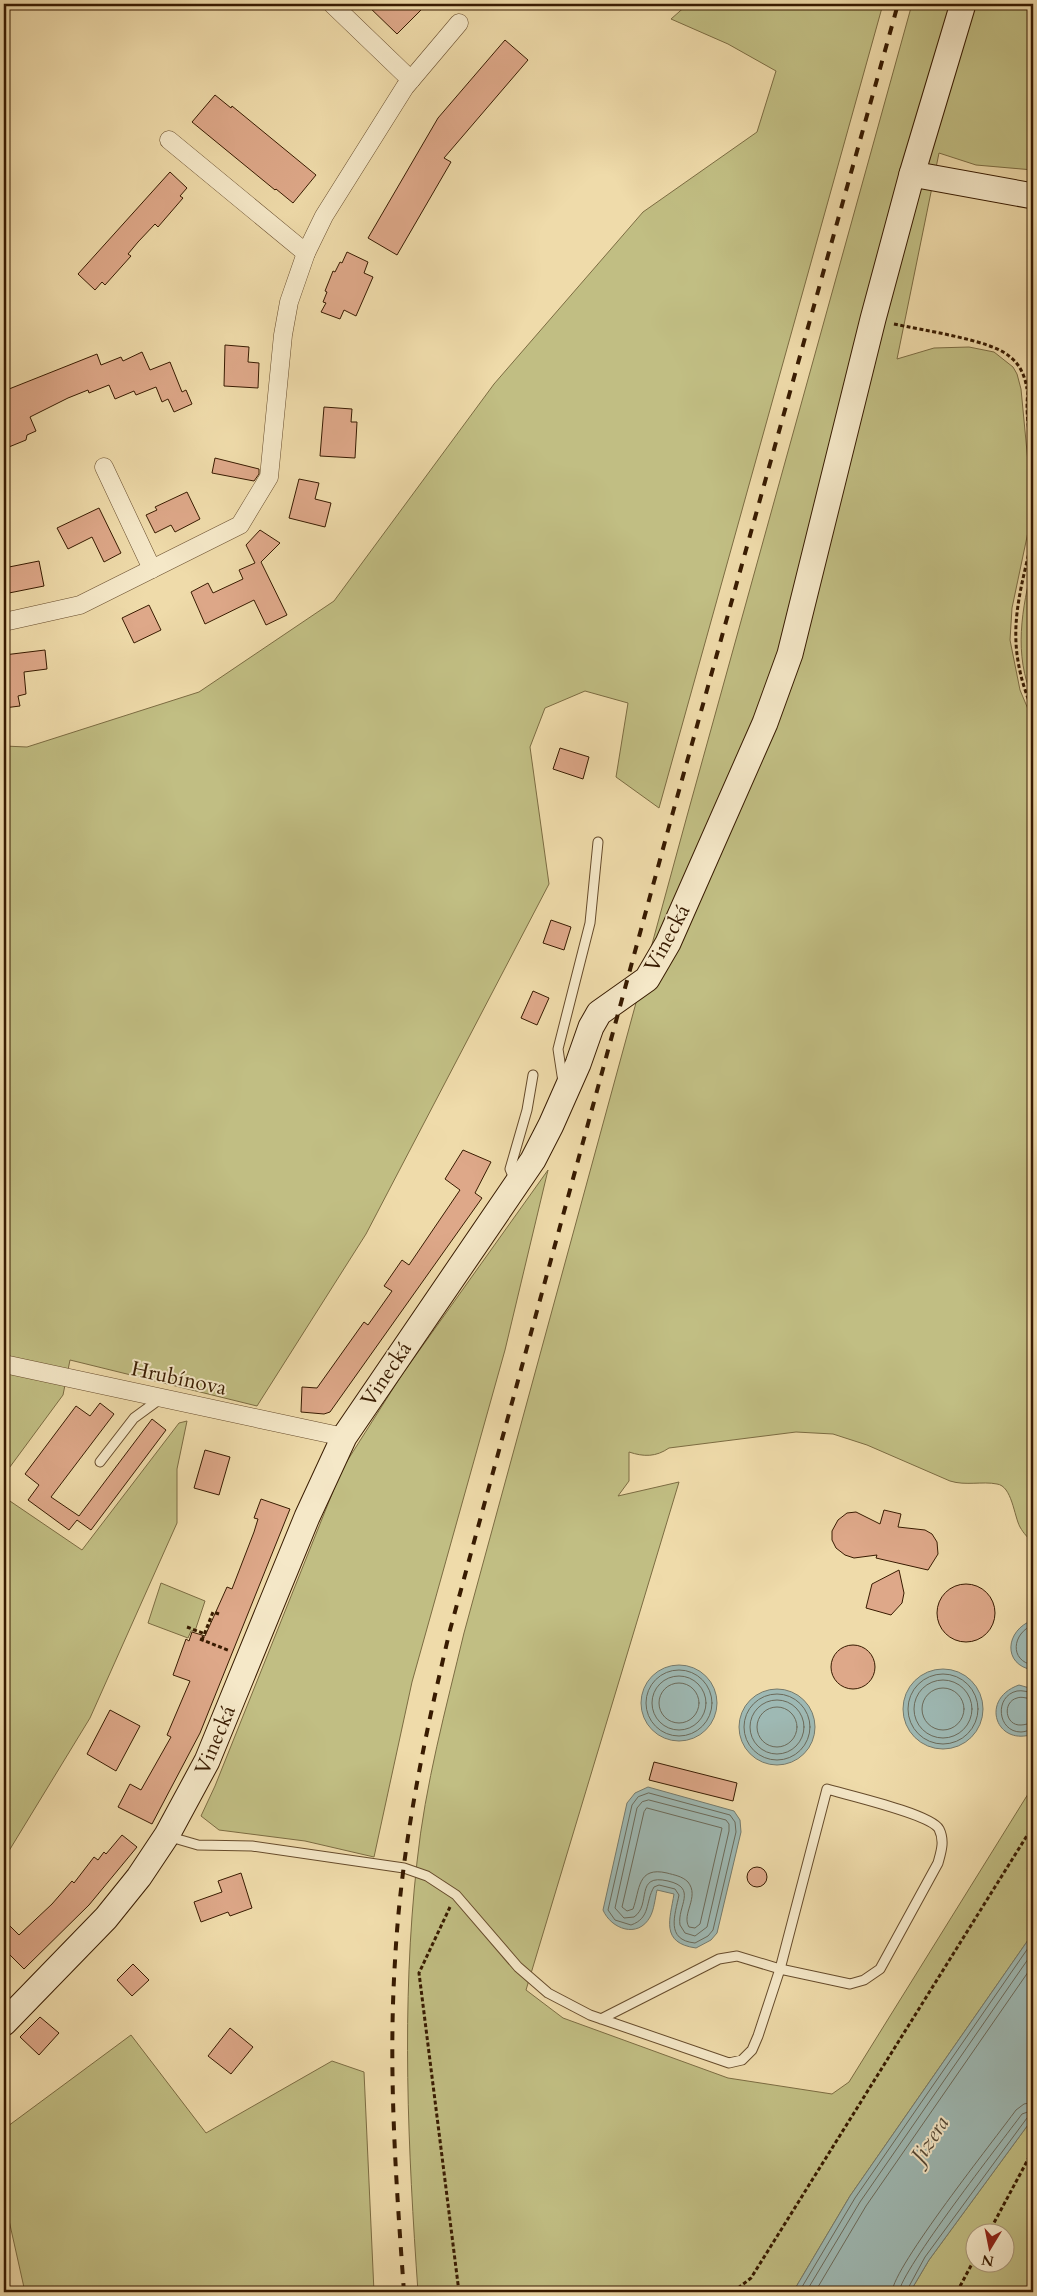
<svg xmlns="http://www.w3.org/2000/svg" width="1037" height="2296" viewBox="0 0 1037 2296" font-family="Cardo,serif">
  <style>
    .green { fill: #c1be83; stroke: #7c6c42; fill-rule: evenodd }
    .water { fill: #9eb9b4; stroke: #757a6c }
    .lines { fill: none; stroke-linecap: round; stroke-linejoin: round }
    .shore { stroke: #6b6a5a; stroke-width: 1 }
    .building { fill: #dea889; stroke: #381b01 }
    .lane-casing { stroke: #664b2b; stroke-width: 11 }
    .street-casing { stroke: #664b2b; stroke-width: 19 }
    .secondary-casing { stroke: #381b01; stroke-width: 27 }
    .path { stroke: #381b01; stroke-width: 3; stroke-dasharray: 4 2.5; stroke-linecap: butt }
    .lane { stroke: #f5e8c8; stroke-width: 9 }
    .street { stroke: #f5e8c8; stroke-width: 18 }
    .secondary { stroke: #f5e8c8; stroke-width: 25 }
    .rail { stroke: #381b01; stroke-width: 4; stroke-dasharray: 9 9; stroke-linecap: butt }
    .labels { text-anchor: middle; stroke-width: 4; stroke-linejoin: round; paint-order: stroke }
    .street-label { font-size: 21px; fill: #381b01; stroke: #f5e8c8 }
    .water-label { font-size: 22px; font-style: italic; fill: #574a37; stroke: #f5e8c8 }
  </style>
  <rect width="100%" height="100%" fill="#efdbaa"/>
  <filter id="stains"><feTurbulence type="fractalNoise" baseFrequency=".004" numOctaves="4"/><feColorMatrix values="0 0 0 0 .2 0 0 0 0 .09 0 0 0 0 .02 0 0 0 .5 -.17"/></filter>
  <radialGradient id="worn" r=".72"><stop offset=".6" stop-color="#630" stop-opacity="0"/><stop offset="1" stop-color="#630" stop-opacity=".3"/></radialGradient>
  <g class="green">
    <polygon points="688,4 883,4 659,808 616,777 628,703 585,691 545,708 530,747 549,884 366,1234 257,1406 70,1360 63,1395 4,1475 4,746 27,747 199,692 334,601 494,384 643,212 757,132 776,71 728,44 671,19"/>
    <path d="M912 4H1033V170L976 165 939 153 897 359 934 348 969 347 994 352 1013 367 1017 374 1021 389 1032 504 1028 532 1012 608 1010 640 1020 690 1033 721V1542C1028 1538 1024 1534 1020 1527 1014 1516 1012 1486 997 1484 982 1481 966 1486 950 1481L867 1445 833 1434 796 1432 669 1448C656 1457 644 1457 629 1452V1481L618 1496 679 1482 526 1990 563 2018 728 2078 832 2094 849 2082 1033 1786V1933L850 2196 793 2292H418C408 2149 401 2006 417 1862 425 1785 446 1708 464 1633L687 816Z"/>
    <path d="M1033 563V699C1013 654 1022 609 1033 563Z"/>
    <polygon points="548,1170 505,1350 412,1682 374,1857 305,1841 219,1830 201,1816 215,1786 342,1469 401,1376"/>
    <polygon points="187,1421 177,1469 177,1523 90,1718 4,1859 4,1497 82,1550 179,1423"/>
    <polygon points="161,1583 205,1601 195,1631 191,1631 188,1638 148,1623"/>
    <polygon points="131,2035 206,2133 332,2061 364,2072 374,2292 25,2292 4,2198 4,2129"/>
    <path d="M1033 2118V2292H910L929 2260ZM974 2234H1004V2264H974Z"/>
  </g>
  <g class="water">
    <path d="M1033 1620V1670C1002 1665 1005 1630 1033 1620Z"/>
    <circle cx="679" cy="1703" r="38"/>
    <circle cx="943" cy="1709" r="40"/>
    <path d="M1019 1685 1033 1689V1734C996 1747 979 1699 1019 1685Z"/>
    <circle cx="777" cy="1727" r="38"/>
    <path d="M648 1787 734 1811 740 1820 741 1832 717 1933 711 1940 696 1948C660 1943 670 1919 674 1894L657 1890C655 1899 654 1910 650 1917 638 1939 611 1929 603 1910L627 1803 635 1793Z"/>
    <polygon points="1033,1933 1033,2118 929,2260 910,2292 793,2292 850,2196"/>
  </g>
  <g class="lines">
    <g class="shore">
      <path d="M1033 1625C1012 1633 1009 1661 1033 1665"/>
      <circle cx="679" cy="1703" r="33"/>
      <circle cx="943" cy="1709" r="35"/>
      <circle cx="679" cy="1703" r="27"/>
      <circle cx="943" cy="1709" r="29"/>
      <circle cx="679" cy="1703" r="20"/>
      <circle cx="943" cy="1709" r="21"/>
      <path d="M1033 1693C1028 1692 1022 1690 1017 1691 994 1696 997 1732 1021 1732 1025 1732 1029 1730 1033 1729"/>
      <circle cx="777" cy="1727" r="33"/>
      <path d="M1033 1699C1028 1699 1022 1696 1017 1698 1002 1702 1005 1726 1021 1725 1025 1725 1029 1723 1033 1723"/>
      <circle cx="777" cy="1727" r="27"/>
      <circle cx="777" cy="1727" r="20"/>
      <path d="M649 1793 730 1815 735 1822 736 1832 713 1930 708 1936 695 1943C665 1940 675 1915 679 1895L675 1889 659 1885 654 1887C645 1902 651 1918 631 1925L615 1920 608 1910 632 1805 638 1797Z"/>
      <path d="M649 1800 726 1820 729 1824V1831L707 1927 695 1936 685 1933 680 1925C677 1906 698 1888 668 1881 634 1873 652 1905 634 1917L624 1918 615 1908 637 1808 642 1802Z"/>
      <path d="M647 1808 722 1828 700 1924 695 1928 689 1927C681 1914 700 1897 688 1882 682 1876 674 1875 667 1873 637 1866 640 1890 633 1909L627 1911 622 1907 644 1812Z"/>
      <polyline points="799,2292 855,2198 1033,1941"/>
      <polyline points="806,2292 860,2202 1033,1952"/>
      <polyline points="815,2292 866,2206 1033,1965"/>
      <path d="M892 2292C893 2267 995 2139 1016 2110L1024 2104 1033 2102"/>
      <path d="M899 2292C901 2270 1002 2141 1022 2114L1033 2110"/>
      <polyline points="906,2292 925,2257 1027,2118 1033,2116"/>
    </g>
  </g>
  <g class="building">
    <polygon points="366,4 427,4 397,34"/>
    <polygon points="505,40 528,60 444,158 451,162 397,255 368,238 438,118"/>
    <polygon points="215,95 231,108 232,106 316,175 293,203 276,189 275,190 192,122"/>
    <polygon points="170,172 187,188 180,196 183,198 158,227 155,224 138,242 128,254 131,256 105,285 102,282 95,290 78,274"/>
    <polygon points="347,252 368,262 364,273 373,277 356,316 344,310 340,319 321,312 326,303 323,302 327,292 325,291 333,271 335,272 340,262 342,263"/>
    <polygon points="225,345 249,347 248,362 259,363 258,388 224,386"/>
    <polygon points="142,352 150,370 170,362 182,392 186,390 192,404 174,412 168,399 162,402 156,387 136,395 134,391 115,399 109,385 89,393 88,390 68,398 30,417 36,431 27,435 26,440 4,449 4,391 97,354 101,365 121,357 123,361"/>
    <polygon points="324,407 352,409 351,422 357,422 355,458 320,456"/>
    <polygon points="215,458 259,469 259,474 254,481 212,473"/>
    <polygon points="299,479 319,483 315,499 331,503 325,527 289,518"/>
    <polygon points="187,492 200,519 175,532 171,525 155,533 146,515 157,510 155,507"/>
    <polygon points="99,508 121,553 104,562 92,537 68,549 57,528"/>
    <polygon points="260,530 280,543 261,562 287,615 266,625 254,600 205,624 191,592 208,583 213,593 243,579 239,570 255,563 246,545"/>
    <polygon points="39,561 44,586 9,593 4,568"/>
    <polygon points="149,605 161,630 134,643 122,618"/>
    <polygon points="45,650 47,669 24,672 26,694 18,696 20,706 4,708 4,655"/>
    <polygon points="560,748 589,757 583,779 553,769"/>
    <polygon points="551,920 571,927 564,950 543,943"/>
    <polygon points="533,991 549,998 537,1025 521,1018"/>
    <polygon points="463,1150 491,1162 475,1193 482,1198 330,1412 324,1414 301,1412 302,1387 317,1388 364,1322 368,1325 392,1291 384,1286 402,1260 409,1265 460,1190 445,1179"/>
    <polygon points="100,1403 114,1414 51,1497 79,1516 152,1419 166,1430 91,1530 77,1520 69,1530 28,1500 39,1485 25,1474 76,1406 90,1416"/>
    <polygon points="205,1450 230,1457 219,1495 194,1488"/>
    <polygon points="261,1499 290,1509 200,1733 152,1824 118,1807 130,1784 141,1790 171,1737 167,1735 190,1681 173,1675 186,1639 189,1641 192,1632 205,1636 227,1587 232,1589 254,1532 258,1519 254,1518"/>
    <polygon points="884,1510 901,1514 898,1527 925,1530 932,1534 937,1542 938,1554 928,1570 876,1558 877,1555 854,1558 845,1555 836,1548 832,1540 832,1531 838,1520 847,1513 856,1512 880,1524"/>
    <polygon points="899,1570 904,1593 902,1603 891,1615 866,1608 872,1584"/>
    <circle cx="966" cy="1613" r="29"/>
    <circle cx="853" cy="1667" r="22"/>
    <polygon points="110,1710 140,1726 116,1771 87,1754"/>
    <polygon points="654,1762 737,1783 733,1801 649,1780"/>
    <polygon points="122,1835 137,1847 89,1905 24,1969 4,1949 4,1920 19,1935 52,1904 72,1881 74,1883 94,1857 98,1860 104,1852 106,1854"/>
    <circle cx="757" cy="1877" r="10"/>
    <polygon points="241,1873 252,1908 230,1916 228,1912 201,1922 194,1902 222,1892 218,1881"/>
    <polygon points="133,1964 149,1980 132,1996 117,1980"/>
    <polygon points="40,2017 59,2033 39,2055 20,2037"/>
    <polygon points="230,2028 253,2047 231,2074 208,2056"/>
  </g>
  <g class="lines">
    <defs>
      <g id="lane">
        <polyline points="563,1082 558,1049 590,923 598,842"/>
        <polyline points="515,1181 510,1169 527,1110 533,1075"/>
        <polyline points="100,1462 134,1418 160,1399"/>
        <path d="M167 1836 198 1845 252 1846 404 1868 427 1876 456 1895 518 1967 548 1993 590 2015 729 2063 742 2060 752 2050 758 2036 780 1969 827 1789C847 1795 931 1814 939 1829 945 1841 941 1852 938 1863L880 1969 864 1980 850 1984 780 1969 737 1956 719 1959 601 2019"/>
      </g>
      <g id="street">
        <polyline points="332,4 411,80"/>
        <polyline points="169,140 306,253"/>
        <polyline points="104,467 152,569"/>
        <polyline points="4,622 80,605 240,525 269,477 283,335 289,302 306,253 324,216 405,87 459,23"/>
        <polyline points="4,1364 344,1437"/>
      </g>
      <g id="secondary">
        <polyline points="912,174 1033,196"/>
        <polyline points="4,2023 106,1918 139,1877 167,1835 207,1761 307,1517 344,1437 533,1160 551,1125 578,1064 591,1027 599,1013 647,979 668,943 765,723 790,654 873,319 912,174 963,4"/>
      </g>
    </defs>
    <use href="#lane" class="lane-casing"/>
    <use href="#street" class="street-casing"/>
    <use href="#secondary" class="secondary-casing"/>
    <g class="path">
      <polyline points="1033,251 1030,265 1033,286"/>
      <path d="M894 324C921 330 991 340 1009 356 1020 364 1025 376 1027 389"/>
      <path d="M1033 372C1022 401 1029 430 1033 460"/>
      <path d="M1033 536C1017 604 1004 642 1033 711"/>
      <polyline points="187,1627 205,1634"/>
      <polyline points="200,1639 230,1651"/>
      <polyline points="202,1640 213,1612 219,1614"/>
      <polyline points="450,1907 419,1973 459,2292"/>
      <polyline points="988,2234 1033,2150"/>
      <polyline points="733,2292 751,2278 1033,1826"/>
      <polyline points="957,2292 974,2260"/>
    </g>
    <use href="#lane" class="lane"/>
    <use href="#street" class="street"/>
    <use href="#secondary" class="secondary"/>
    <path class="rail" d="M404 2292C396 2182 388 2071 395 1961 401 1848 424 1739 450 1630L673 812 898 4"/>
  </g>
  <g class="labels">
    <g class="street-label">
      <text transform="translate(667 938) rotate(-62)" y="7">Vinecká</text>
      <text transform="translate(386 1374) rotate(-56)" y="7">Vinecká</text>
      <text transform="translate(179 1378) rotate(12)" y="7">Hrubínova</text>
      <text transform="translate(215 1740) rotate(-67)" y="7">Vinecká</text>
    </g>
    <g class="water-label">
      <text transform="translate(929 2139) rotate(-57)" y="8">Jizera</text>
    </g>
  </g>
  <rect width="1037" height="2296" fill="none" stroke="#efdbaa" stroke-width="20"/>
  <rect x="5" y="5" width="1027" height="2286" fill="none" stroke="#381b01" stroke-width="2.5"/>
  <rect x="10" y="10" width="1017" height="2276" fill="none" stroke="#381b01"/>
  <g transform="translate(990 2248) rotate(190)"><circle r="24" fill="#f5e8c8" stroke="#a99678"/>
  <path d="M0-4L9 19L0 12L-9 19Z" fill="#8f2418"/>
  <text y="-8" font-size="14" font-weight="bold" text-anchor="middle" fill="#381b01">N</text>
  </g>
  <rect width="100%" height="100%" filter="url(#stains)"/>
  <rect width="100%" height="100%" fill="url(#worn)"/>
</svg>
